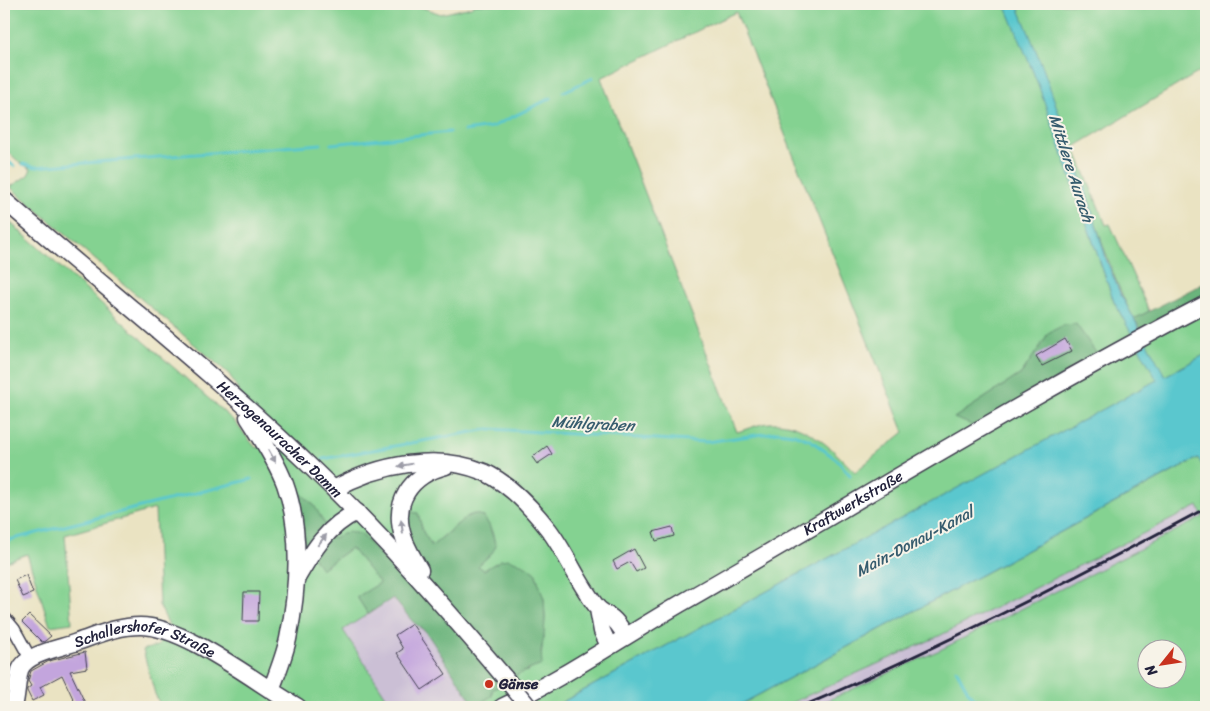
<svg xmlns="http://www.w3.org/2000/svg" width="1210" height="711" viewBox="0 0 1210 711" font-family="Sriracha,sans-serif">
  <style>
    .industrial { fill: #cbbfd5 }
    .green { fill: #84d291; stroke: #537a66; fill-rule: evenodd }
    .forest { fill: #6bb47b; stroke: #466b5b }
    .water { fill: #5ac7ce; stroke: #3e7484 }
    .lines { fill: none; stroke-linecap: round; stroke-linejoin: round }
    .stream { stroke: #5ac7ce; stroke-width: 3 }
    .building { fill: #c3a5dd }
    .street-casing { stroke: #403f4f; stroke-width: 14 }
    .secondary-casing { stroke: #403f4f; stroke-width: 19 }
    .street { stroke: #fff; stroke-width: 11 }
    .secondary { stroke: #fff; stroke-width: 16 }
    .rail { stroke: #22223b; stroke-width: 3 }
    .secondary-bridge-casing { stroke: #403f4f; stroke-width: 19; stroke-linecap: butt }
    .secondary-bridge { stroke: #fff; stroke-width: 16 }
    .oneway { fill: #9c9ca7 }
    .poi-dot { fill: #c8321e; stroke: #f7f3e8; stroke-width: 2 }
    .labels { text-anchor: middle; stroke-width: 4; stroke-linejoin: round; paint-order: stroke }
    .street-label { font-size: 15px; fill: #22223b; stroke: #f7f3e8 }
    .poi-label { font-size: 15px; font-weight: bold; fill: #22223b; stroke: #f7f3e8; text-anchor: start }
    .water-label { font-size: 16px; font-style: italic; fill: #365c6e; stroke: #f7f3e8 }
  </style>
  <rect width="100%" height="100%" fill="#f7f3e8"/>
  <filter id="ink" filterUnits="userSpaceOnUse"><feTurbulence type="fractalNoise" baseFrequency=".02" numOctaves="2"/><feDisplacementMap in="SourceGraphic" scale="10" xChannelSelector="R" yChannelSelector="G"/><feConvolveMatrix kernelMatrix="1 2 1 2 8 2 1 2 1" color-interpolation-filters="sRGB"/></filter>
  <filter id="wash" filterUnits="userSpaceOnUse"><feTurbulence type="fractalNoise" baseFrequency=".0096" numOctaves="4" result="noise"/><feDisplacementMap in="SourceGraphic" scale="20" xChannelSelector="R" yChannelSelector="G"/><feGaussianBlur stdDeviation="1.12" result="paint"/><feColorMatrix in="noise" values="0 0 0 0 0 0 0 0 0 0 0 0 0 0 0 0 0 1.4 0 .05"/><feComposite in="paint" operator="in"/></filter>
  <g filter="url(#wash)">
    <rect width="100%" height="100%" fill="#eae3c2"/>
    <g class="industrial">
      <polygon points="1198,506 1203,517 942,649 813,707 782,707 937,637"/>
      <polygon points="393,598 413,622 426,631 475,706 396,707 392,706 343,630"/>
    </g>
    <g class="green">
      <path d="M4 4H412L441 14 471 7 475 4H1206V68L1074 147 1106 225 1110 224 1149 311 1134 319C1105 265 1092 205 1071 148L1062 152 1114 302 1132 334 1206 295V354L553 707H472L492 696V690L523 672 529 671 541 659 545 618 544 599 535 572 501 560 484 570 477 566C481 561 490 556 492 551 498 539 490 526 483 516L474 514 466 517 432 546 423 532 418 513 384 560 361 534 321 569 351 548 380 583 357 597 368 614 343 630 392 706 396 707H161L155 694 143 650 160 645 149 620 170 627 159 605 155 509 65 535 72 623 50 626 27 554 4 563V217L234 421 256 448 268 442 229 374 10 187 28 175 31 169 20 163 4 148ZM736 12 904 432 855 472C832 449 806 421 771 423 760 423 748 429 737 432L601 78ZM1048 333 1097 354 954 418 1021 374 1045 339Z"/>
      <path d="M1206 454V707H813L942 649 1203 517 1198 506 937 637 782 707H736ZM1148 648H1178V678H1148Z"/>
    </g>
    <g class="forest">
      <polygon points="1206,282 1206,295 1141,329 1134,319"/>
      <polygon points="1076,324 1097,354 977,427 954,418 1021,374 1045,339 1048,333 1064,325"/>
      <polygon points="295,488 314,505 333,538 348,532 361,534 384,560 411,512 418,513 423,532 432,546 466,517 474,514 483,516 489,525 496,546 492,553 478,566 484,570 501,560 509,559 526,566 535,572 544,599 545,618 544,636 541,651 542,665 523,672 492,690 492,696 475,706 426,632 413,622 393,598 368,614 357,597 380,583 351,548 321,569 304,543"/>
    </g>
    <polygon class="water" points="1005,4 1017,4 1043,68 1087,194 1107,261 1120,293 1165,376 1206,354 1206,472 1198,458 736,707 553,707 1157,380 1114,302 1038,84"/>
    <g class="lines">
      <g class="stream">
        <polyline points="563,92 593,78"/>
        <polyline points="464,131 492,127 551,98"/>
        <polyline points="331,144 450,132"/>
        <polyline points="4,159 14,166"/>
        <polyline points="23,164 36,167 321,144"/>
        <polyline points="323,459 489,429 706,442 778,432 793,434 810,440 836,459 850,475"/>
        <polyline points="4,548 9,540 252,479"/>
        <polyline points="956,669 968,691 982,707"/>
      </g>
    </g>
    <g id="blocks">
      <g class="building">
        <polygon points="1065,339 1072,351 1042,366 1036,356"/>
        <polygon points="547,446 552,454 537,464 532,457"/>
        <polygon points="672,527 674,536 656,541 653,532"/>
        <polygon points="634,549 644,568 636,572 630,562 617,569 613,561"/>
        <polygon points="26,575 33,593 23,597 15,580"/>
        <polygon points="244,592 259,592 258,621 243,621"/>
        <polygon points="29,615 51,636 45,641 42,642 22,622"/>
        <polygon points="412,624 446,674 422,690 397,653 403,649 395,635"/>
        <polygon points="85,652 87,668 70,671 87,707 77,707 62,675 40,687 44,695 32,701 27,691 27,689 31,686 28,681 31,671 49,661"/>
      </g>
    </g>
  </g>
  <g filter="url(#ink)">
    <use href="#blocks" fill-opacity="0" stroke="#403f4f" stroke-width="1"/>
    <g class="lines">
      <defs>
        <polyline id="street" points="4,617 14,629 30,658"/>
        <g id="secondary">
          <path id="s1" d="M4 200C106 289 213 373 311 467 380 533 443 605 505 678"/>
          <path d="M248 417C261 438 276 460 285 484 302 531 298 591 288 639 284 657 277 674 271 690"/>
          <path d="M334 489C377 465 437 452 484 472 510 484 531 507 549 530 567 554 578 583 597 607 601 612 607 614 612 618 618 623 622 630 626 636"/>
          <path d="M420 570C414 560 408 550 404 539 391 503 410 475 446 466"/>
          <path d="M297 578C312 552 328 525 357 512"/>
          <polyline points="598,609 602,631 609,646"/>
          <path id="s2" d="M14 707C17 695 17 682 20 670 26 653 62 648 77 642 98 635 117 626 140 626 186 626 257 684 298 707"/>
          <path id="s3" d="M502 707C566 677 624 636 685 601 859 501 1029 396 1206 304"/>
        </g>
      </defs>
      <use href="#street" class="street-casing"/>
      <use href="#secondary" class="secondary-casing"/>
      <use href="#street" class="street"/>
      <use href="#secondary" class="secondary"/>
      <path class="rail" d="M801 707C939 648 1073 579 1206 508"/>
      <defs>
        <polyline id="secondary-bridge" points="505,678 529,707"/>
      </defs>
      <use href="#secondary-bridge" class="secondary-bridge-casing"/>
      <use href="#secondary-bridge" class="secondary-bridge"/>
    </g>
    <defs><path id="oneway-solid" d="M-6-.8H1V-3.2L6.5 0L1 3.2V.8H-6Z" transform="scale(1.25)"/></defs>
    <g class="oneway">
      <use href="#oneway-solid" transform="translate(272 456) rotate(61)"/>
      <use href="#oneway-solid" transform="translate(405 465) rotate(170)"/>
      <use href="#oneway-solid" transform="translate(402 527) rotate(-98)"/>
      <use href="#oneway-solid" transform="translate(322 540) rotate(-51)"/>
    </g>
  </g>
  <circle class="poi-dot" cx="489" cy="684" r="5"/>
  <g class="labels">
    <g class="street-label">
      <text dy="5" stroke="none"><textPath href="#s1" startOffset="365">Herzogenauracher Damm</textPath></text>
      <text dy="5" stroke="none"><textPath href="#s3" startOffset="406">Kraftwerkstraße</textPath></text>
      <text dy="5" stroke="none"><textPath href="#s2" startOffset="174">Schallershofer Straße</textPath></text>
    </g>
    <g class="poi-label">
      <text x="499" y="689">Gänse</text>
    </g>
    <g class="water-label">
      <text transform="translate(1072 168) rotate(72)" y="6">Mittlere Aurach</text>
      <text transform="translate(593 423) rotate(3)" y="6">Mühlgraben</text>
      <text transform="translate(914 541) rotate(-28)" y="6">Main-Donau-Kanal</text>
    </g>
  </g>
  <rect width="1210" height="711" fill="none" stroke="#f7f3e8" stroke-width="20"/>
  <g transform="translate(1162 664) rotate(240)"><circle r="24" fill="#f7f3e8" stroke="#a29fa3"/>
  <path d="M0-4L9 19L0 12L-9 19Z" fill="#c8321e"/>
  <text y="-8" font-size="14" font-weight="bold" text-anchor="middle" fill="#22223b">N</text>
  </g>
</svg>
